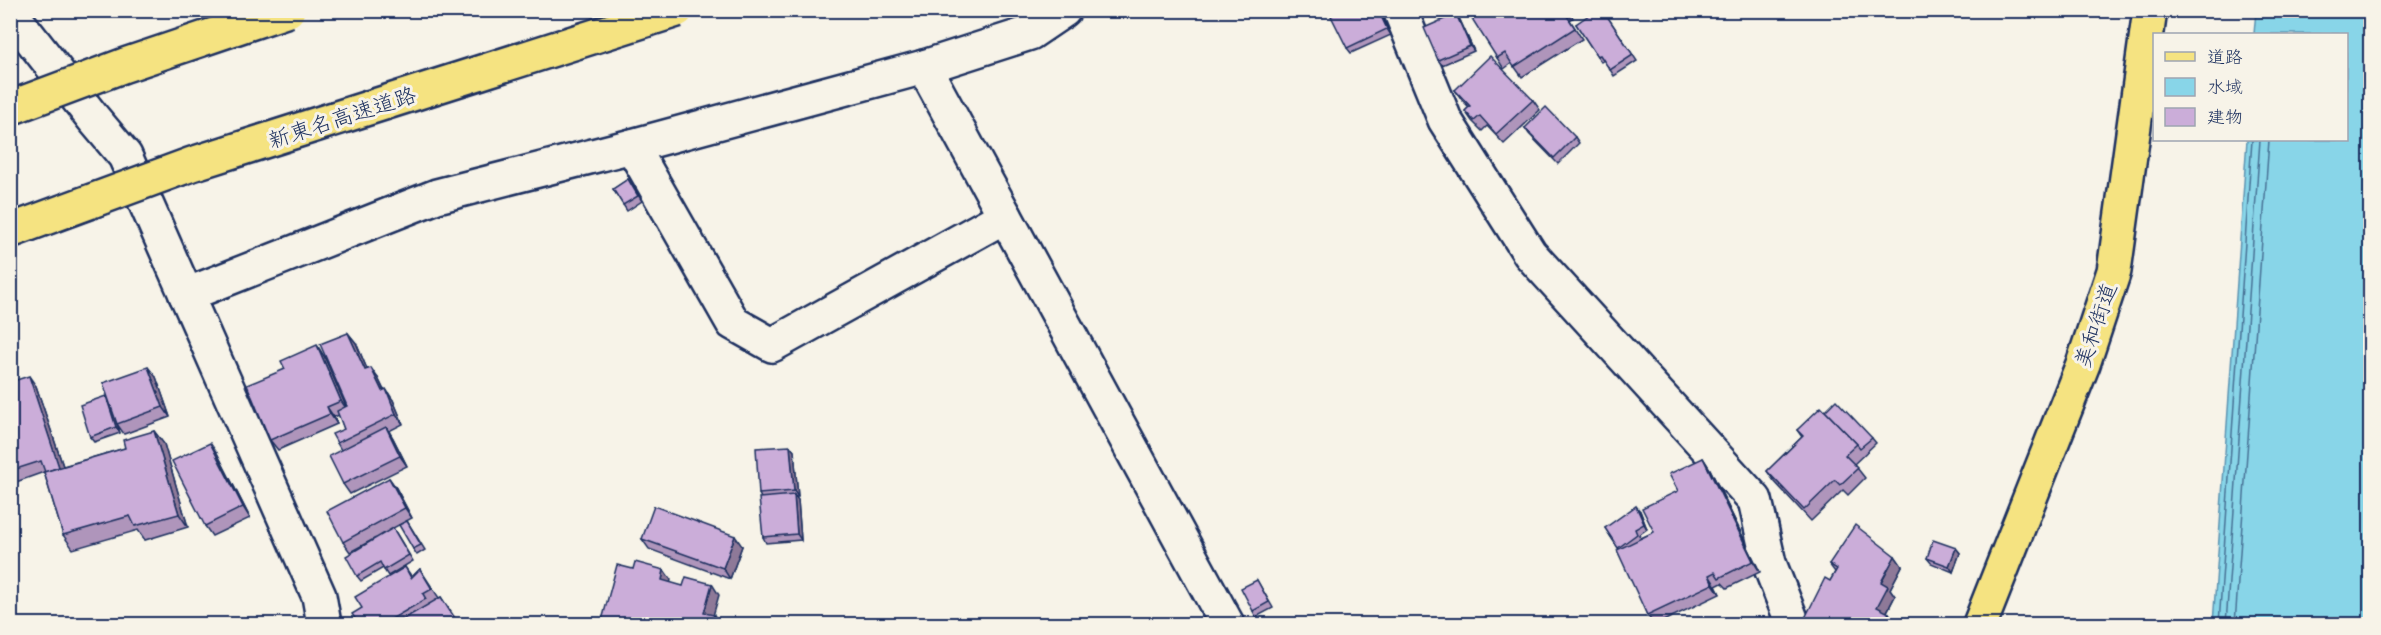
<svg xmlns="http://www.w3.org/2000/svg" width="2381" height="635" viewBox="0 0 2381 635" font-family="'Shantell Sans','Klee One',sans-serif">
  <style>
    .water { fill: #88d5e8; stroke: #5c93b1; stroke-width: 1.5 }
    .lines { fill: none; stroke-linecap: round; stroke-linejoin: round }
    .shore { stroke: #477195; stroke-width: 1.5 }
    .minor-casing { stroke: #1b2f5e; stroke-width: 38 }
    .primary-casing { stroke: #1b2f5e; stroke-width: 38 }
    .minor { stroke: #f7f3e8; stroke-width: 33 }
    .primary { stroke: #f5e381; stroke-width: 33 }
    .motorway-bridge-casing { stroke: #1b2f5e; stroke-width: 38; stroke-linecap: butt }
    .motorway-bridge { stroke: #f5e381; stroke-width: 33 }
    .wall { fill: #af95bb; stroke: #1b2f5e; stroke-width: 1.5 }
    .shaded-wall { fill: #8e7998; stroke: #1b2f5e; stroke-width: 1.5 }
    .building { fill: #cbadd9; stroke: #1b2f5e; stroke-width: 1.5 }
    .labels { text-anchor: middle; stroke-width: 6; stroke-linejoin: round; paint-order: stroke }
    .street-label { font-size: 22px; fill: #1b2f5e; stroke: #f7f3e8 }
  </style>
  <rect width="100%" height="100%" fill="#f7f3e8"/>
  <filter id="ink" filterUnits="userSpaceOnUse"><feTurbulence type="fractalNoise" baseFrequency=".0167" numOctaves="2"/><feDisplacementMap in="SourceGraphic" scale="12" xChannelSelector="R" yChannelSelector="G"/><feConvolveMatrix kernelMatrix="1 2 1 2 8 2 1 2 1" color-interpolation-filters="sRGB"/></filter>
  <g filter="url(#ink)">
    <polygon class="water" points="2256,11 2370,11 2370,624 2213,624 2247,140 2346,140 2346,34 2254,34"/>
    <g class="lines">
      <g class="shore">
        <polyline points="2219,624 2252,140"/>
        <polyline points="2226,624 2260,140"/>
        <polyline points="2235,624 2269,140"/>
      </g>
      <defs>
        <g id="minor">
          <polyline points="1400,10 1445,120 1530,254 1755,500 1769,563 1793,624"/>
          <polyline points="10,12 93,118 125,156 319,596 324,624"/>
          <polyline points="924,67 1227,624"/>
          <polyline points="632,146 733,323 772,345 1005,216"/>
          <polyline points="186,295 437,196 632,146 924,67 1030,33 1064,10"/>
        </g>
        <polyline id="primary" points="1980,624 2083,364 2114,271 2150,10"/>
      </defs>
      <use href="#minor" class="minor-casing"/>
      <use href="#primary" class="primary-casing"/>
      <use href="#minor" class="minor"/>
      <use href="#primary" class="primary"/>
      <defs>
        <g id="motorway-bridge">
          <polyline points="10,108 125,65 288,10"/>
          <polyline points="10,231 192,164 677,10"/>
        </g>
      </defs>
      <use href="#motorway-bridge" class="motorway-bridge-casing"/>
      <use href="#motorway-bridge" class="motorway-bridge"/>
    </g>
    <g class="wall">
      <polygon points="1379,10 1391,35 1351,53 1347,48"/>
      <polygon points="1481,10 1569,10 1573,18 1570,20 1582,39 1522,77 1512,63 1504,69 1497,58"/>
      <polygon points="1603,10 1637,61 1614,76 1604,60 1601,62 1576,24"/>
      <polygon points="1460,20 1474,51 1442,65 1438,60"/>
      <polygon points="1455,90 1533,100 1540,110 1504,144 1487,126 1482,131 1472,121 1465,111 1469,107 1462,100"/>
      <polygon points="1525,128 1575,137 1579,143 1558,164 1529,134"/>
      <polygon points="628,179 642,201 627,211 613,189"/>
      <polygon points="348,333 356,343 367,369 378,378 384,390 393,400 403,424 389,431 393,438 407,466 350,494 343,484 341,450 337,443 344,429 339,415 334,417 337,424 278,450 270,440 324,356 346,406"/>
      <polygon points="156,377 170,417 124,434 117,424 113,412 120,433 94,442 90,437 106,396 109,401"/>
      <polygon points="10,382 36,386 63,466 125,448 154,431 164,444 188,527 145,540 138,530 73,549 63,535 44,472 16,482 10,474"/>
      <polygon points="1825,411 1872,438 1876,443 1854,464 1865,478 1848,495 1843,490 1811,521 1774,481 1767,471 1802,437 1797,430"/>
      <polygon points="790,446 794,451 798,497 795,497 798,500 801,540 766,543 763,537 761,498 759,494"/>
      <polygon points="217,453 250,518 212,536 205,526"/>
      <polygon points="1703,458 1710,469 1760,572 1727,588 1722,583 1716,586 1720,594 1657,624 1654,624 1647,615 1619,549 1605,528 1640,511 1647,529 1639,535 1641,538 1654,532 1678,491"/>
      <polygon points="389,478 396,488 412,518 393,528 413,561 388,576 383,568 361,581 357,576 374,539 350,552 343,542"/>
      <polygon points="407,521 425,550 417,555 413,549"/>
      <polygon points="642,539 742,546 730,579 649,549"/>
      <polygon points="1956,548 1960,553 1953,572 1931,563 1927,558"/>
      <polygon points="1895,556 1902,566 1890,589 1895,596 1887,612 1896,623 1830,581 1835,572 1829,564"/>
      <polygon points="405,567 412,577 420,569 439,598 441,597 459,624 359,624 362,608"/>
      <polygon points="1257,580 1273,608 1256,617 1253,611"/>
    </g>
    <g class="shaded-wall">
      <polygon points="1378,10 1379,10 1391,35 1387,29"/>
      <polygon points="1456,14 1460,20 1474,51 1470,46"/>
      <polygon points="348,333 356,343 372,381 365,370"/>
      <polygon points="317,345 324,356 348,411 341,401"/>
      <polygon points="148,367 156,377 170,417 163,407"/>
      <polygon points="371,368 378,378 389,402 382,391"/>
      <polygon points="29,376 36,386 68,481 60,471"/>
      <polygon points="386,389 393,400 403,424 396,414"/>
      <polygon points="106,396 110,402 120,433 116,427"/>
      <polygon points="327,407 334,417 337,424 330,414"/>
      <polygon points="386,427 393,438 407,466 400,456"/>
      <polygon points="154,431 164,444 188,527 179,514"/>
      <polygon points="210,443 217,453 250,518 243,507"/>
      <polygon points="790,446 794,451 798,497 794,491"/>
      <polygon points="1703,458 1710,469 1760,572 1753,561"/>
      <polygon points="389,478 396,488 412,518 405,508"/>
      <polygon points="794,495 798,500 801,540 797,534"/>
      <polygon points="1636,506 1640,511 1647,529 1644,524"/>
      <polygon points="735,536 742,546 730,579 723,568"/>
      <polygon points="1956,548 1960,553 1953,572 1949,566"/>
      <polygon points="1895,556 1902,566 1890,589 1895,596 1884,617 1877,607 1881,582"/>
      <polygon points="664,570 671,580 669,590 662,580"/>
      <polygon points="1709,575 1716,586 1720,594 1713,584"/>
      <polygon points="712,584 719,595 711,623 704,613"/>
      <polygon points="1889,613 1896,623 1895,624 1882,624"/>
      <polygon points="714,615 720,624 711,624"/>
    </g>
    <g class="building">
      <polygon points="1341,10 1378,10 1387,29 1347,48 1331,16"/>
      <polygon points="1481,10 1563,10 1575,28 1514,67 1505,53 1497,58 1471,17"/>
      <polygon points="1596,10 1603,10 1633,55 1610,70 1600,55 1597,56 1576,24"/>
      <polygon points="1456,14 1470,46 1438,60 1424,28"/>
      <polygon points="1490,56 1533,100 1496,134 1480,116 1474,121 1465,111 1470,106 1455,90"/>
      <polygon points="1546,107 1575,137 1554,158 1525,128"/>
      <polygon points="628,179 638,196 623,205 613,189"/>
      <polygon points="348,333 365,370 371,368 382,391 386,389 396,414 337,443 332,434 344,429 337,411 347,406 320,344"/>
      <polygon points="317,345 341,401 327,407 330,414 270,440 247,385 285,369 281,361"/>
      <polygon points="148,367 163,407 117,424 103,383"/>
      <polygon points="29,376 59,467 45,472 41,461 10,471 10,382"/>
      <polygon points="106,396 116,427 90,437 80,405"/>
      <polygon points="1836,400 1872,438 1860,448 1857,444 1825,411"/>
      <polygon points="1821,407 1857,444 1845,455 1858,468 1840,485 1835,480 1804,510 1767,471 1803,436 1797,430"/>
      <polygon points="386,427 400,456 343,484 329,456"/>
      <polygon points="154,431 179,514 135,526 130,516 63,535 44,472 125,448 123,440"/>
      <polygon points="210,443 243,507 205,526 172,461"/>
      <polygon points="790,446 794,491 759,494 756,448"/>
      <polygon points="1703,458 1753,561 1719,578 1715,572 1709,575 1713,584 1647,615 1617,550 1654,532 1642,508 1678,491 1669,474"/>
      <polygon points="389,478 405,508 343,542 327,511"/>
      <polygon points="794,495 797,534 763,537 759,498"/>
      <polygon points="654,506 735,536 723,568 642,539"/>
      <polygon points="1636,506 1644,524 1635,529 1637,534 1618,548 1605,528"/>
      <polygon points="407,521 421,545 413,549 399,525"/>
      <polygon points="1855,525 1895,556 1881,582 1888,586 1877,607 1889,613 1882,624 1802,624 1825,578 1830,581 1837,569 1829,564"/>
      <polygon points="393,528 409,555 384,570 380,562 357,576 346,556"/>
      <polygon points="1933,540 1956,548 1949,566 1927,558"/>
      <polygon points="635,562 664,570 662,580 683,586 686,577 712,584 704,613 714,615 711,624 601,624 617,565 633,569"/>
      <polygon points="405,567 411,578 420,569 432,589 423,594 426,599 383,624 359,624 352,614 362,608 355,597"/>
      <polygon points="1257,580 1269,602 1253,611 1241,588"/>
      <polygon points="441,597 458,624 395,624"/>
    </g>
  </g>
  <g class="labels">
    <g class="street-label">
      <text transform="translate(342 117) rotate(-18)" y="8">新東名高速道路</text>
      <text transform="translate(2095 325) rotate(-71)" y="8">美和街道</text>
    </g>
  </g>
  <rect width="2381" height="635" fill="none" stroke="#f7f3e8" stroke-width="36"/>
  <rect x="18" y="18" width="2345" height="599" fill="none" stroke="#1b2f5e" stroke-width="2" filter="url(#ink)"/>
  <rect x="2153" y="33" width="195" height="108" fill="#f7f3e8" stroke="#9fa5b1" stroke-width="1.5"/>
  <rect x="2165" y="52" width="30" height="9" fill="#f5e381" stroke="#9fa5b1" stroke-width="1.5"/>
  <text x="2207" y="63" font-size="18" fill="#1b2f5e">道路</text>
  <rect x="2165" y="78" width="30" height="18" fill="#88d5e8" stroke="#9fa5b1" stroke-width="1.5"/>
  <text x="2207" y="93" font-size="18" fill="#1b2f5e">水域</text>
  <rect x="2165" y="108" width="30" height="18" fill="#cbadd9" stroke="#9fa5b1" stroke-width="1.5"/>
  <text x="2207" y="123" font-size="18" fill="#1b2f5e">建物</text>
</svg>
